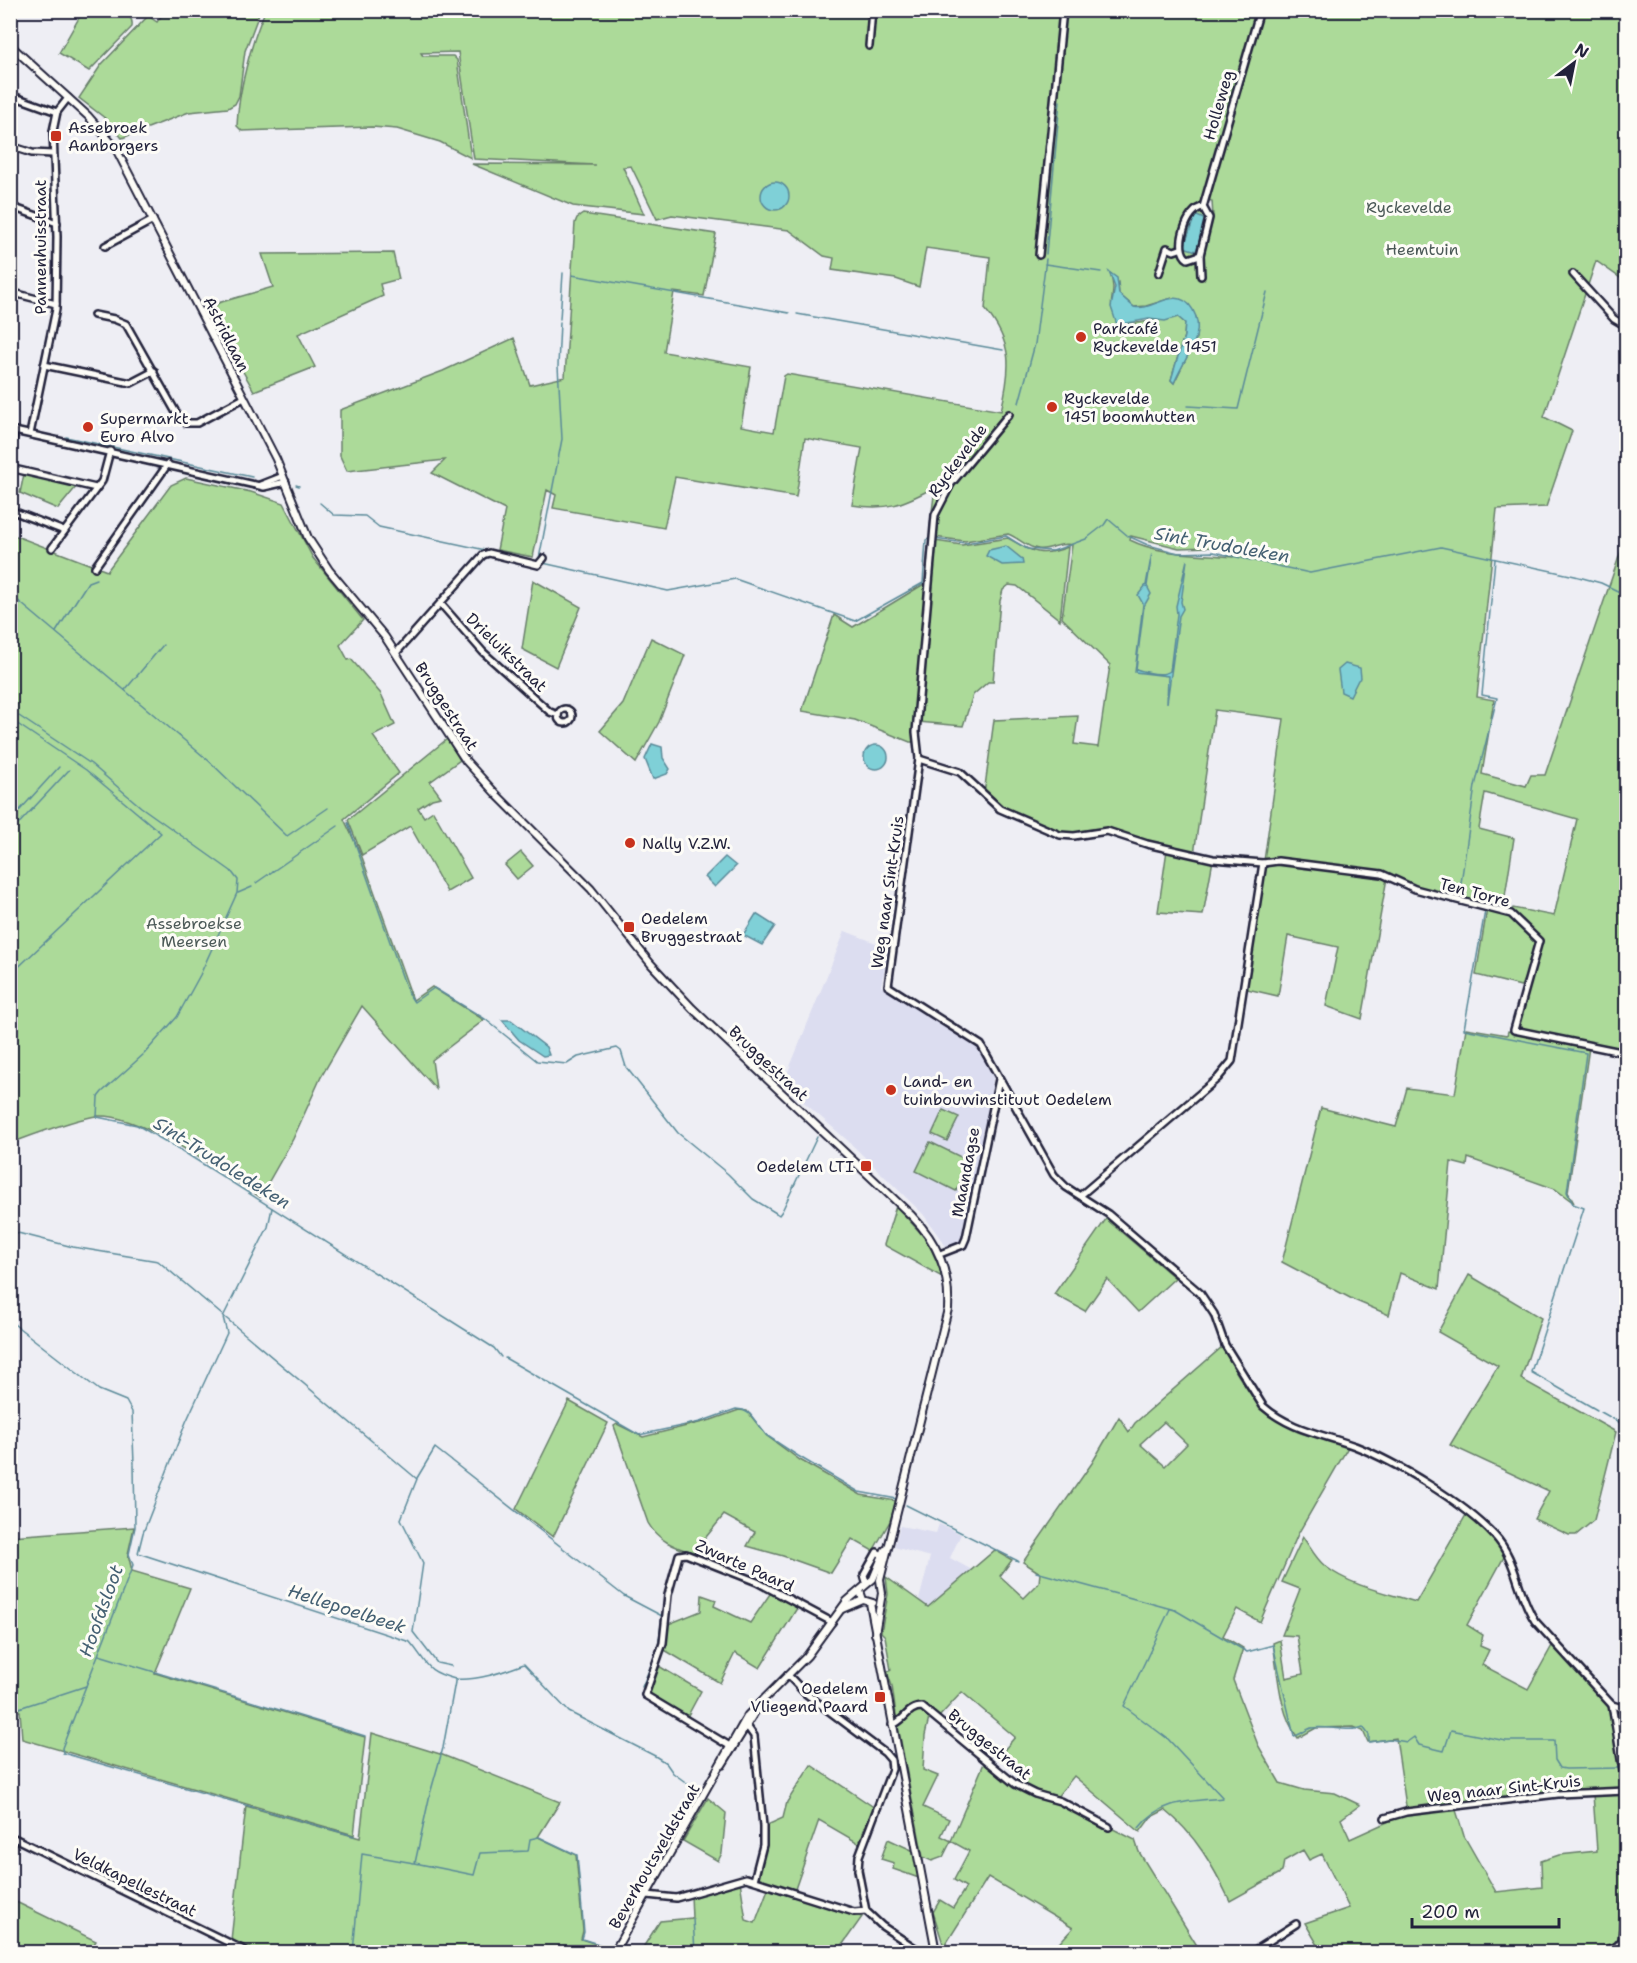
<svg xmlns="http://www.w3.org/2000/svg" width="1637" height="1963" viewBox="0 0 1637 1963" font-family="'Shantell Sans',sans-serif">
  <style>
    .built { fill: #dcddf0 }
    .green { fill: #acda99; stroke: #677e6a; stroke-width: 1.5; fill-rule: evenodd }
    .water { fill: #7fd0d7; stroke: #5a8a99; stroke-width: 1.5 }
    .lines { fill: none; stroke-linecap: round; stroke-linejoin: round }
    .stream { stroke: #5a8a99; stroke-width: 1.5 }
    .minor-casing { stroke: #22223b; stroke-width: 10 }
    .major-casing { stroke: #22223b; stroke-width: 10 }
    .minor { stroke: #fdfcf7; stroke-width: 5 }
    .major { stroke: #fdfcf7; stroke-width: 6 }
    .poi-dot { fill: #c8321e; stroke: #fdfcf7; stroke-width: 2 }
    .labels { text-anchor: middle; stroke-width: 6; stroke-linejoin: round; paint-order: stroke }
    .street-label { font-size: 16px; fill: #22223b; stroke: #fdfcf7 }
    .poi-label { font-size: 16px; fill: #22223b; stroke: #fdfcf7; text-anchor: start }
    .park-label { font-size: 16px; fill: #4b5957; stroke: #fdfcf7 }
    .water-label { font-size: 18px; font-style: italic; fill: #435f72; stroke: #fdfcf7 }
  </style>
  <rect width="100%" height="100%" fill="#eeeef4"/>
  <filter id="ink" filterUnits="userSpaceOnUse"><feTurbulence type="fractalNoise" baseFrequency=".0167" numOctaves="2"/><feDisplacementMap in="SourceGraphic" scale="12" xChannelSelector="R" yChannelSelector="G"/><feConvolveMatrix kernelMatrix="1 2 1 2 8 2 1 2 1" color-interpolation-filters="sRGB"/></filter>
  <g filter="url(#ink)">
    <g class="built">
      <polygon points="845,931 889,948 881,986 977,1043 994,1071 990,1105 965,1235 963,1239 947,1248 923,1214 847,1140 783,1084"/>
      <polygon points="939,1524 961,1534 950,1558 972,1570 928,1607 919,1600 930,1557 894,1547 900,1526 936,1533"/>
    </g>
    <g class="green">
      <path d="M83 11C97 10 135 4 132 27L89 71 59 53Z"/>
      <polygon points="165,11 260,11 245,51 239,96 235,104 228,108 189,112 122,138 106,119 79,98 101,65 148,16 157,22"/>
      <path d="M265 11H1626V282L1596 261 1544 417 1572 431 1546 507 1497 509 1477 697 1494 700 1482 774 1526 786 1531 775H1545L1626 536V1052L1516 1030 1537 940 1531 964 1521 986 1476 975 1487 909 1468 904V899L1417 889 1385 874 1264 861 1284 719 1215 710 1194 854 1147 843 1112 831 1065 835 1009 812 984 794 994 720 1078 716 1074 744 1098 747 1110 665 1062 618 1072 545C1061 541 1050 551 1038 549 1025 547 1019 538 1008 534L965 541 934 537 930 528 935 487C903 504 888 511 852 505L862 448 805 438 796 497 675 477 664 528 553 508 556 495 547 490 533 557 497 550 505 510 432 473 445 460 347 471 340 456V410L443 371 514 338 530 385 565 377 575 223 577 218 583 214 716 234 704 296 674 292 664 352 751 367 741 426 774 432 784 376 787 374 1001 411C1011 369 1014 344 985 309L990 257 926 248 919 287 896 279 832 270 834 258 824 256 789 230 672 215 657 219 631 166 623 167 644 214 573 206 472 164 595 165 474 159 458 52 421 53 423 56H453L457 60 471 158 440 142 397 129 372 127 242 131 237 126C238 92 251 43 265 11ZM1203 199 1212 201 1213 217 1202 253 1208 217 1201 210 1191 215 1181 249 1178 248 1191 211ZM1110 273 1118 282 1119 294 1134 307 1146 306 1172 298 1196 317V338L1174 383 1171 380 1184 336 1185 323 1178 317 1123 325C1100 301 1120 300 1110 273ZM1131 536 1179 548 1212 547 1234 551 1233 557C1199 553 1162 556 1130 540ZM1485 793 1577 819 1554 916 1513 908 1511 912 1503 909 1514 838 1479 829Z"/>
      <polygon points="393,253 399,279 380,284 383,296 298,334 315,367 254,391 210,313 218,303 273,287 262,254"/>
      <polygon points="24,474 77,486 58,509 20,493"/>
      <path d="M186 478 251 492 284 503 313 558 363 620 340 645 348 660 351 659 381 694 395 725 373 736 399 773 344 819 362 857 413 1000 432 987 484 1020 432 1060 436 1089 362 1006 321 1077 293 1139 260 1197C223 1174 141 1113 98 1116 80 1117 30 1136 11 1143V534L107 571 171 485Z"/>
      <path d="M1008 538C1032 552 1040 558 1068 547L1060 620 1017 586 1009 585 1003 590 1000 601 993 682H988L973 695 963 726 918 722 914 742H910L855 720 802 711 834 615 853 627 929 581 933 542 935 541 962 545Z"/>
      <polygon points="533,580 581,607 556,667 522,649"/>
      <polygon points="651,638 685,655 659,722 636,763 600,731 623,704"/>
      <polygon points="447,739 460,760 430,782 441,797 432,799 418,808 424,817 433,811 471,878 447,892 410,826 362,855 348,820"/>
      <polygon points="1167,850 1213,860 1203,915 1158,912"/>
      <polygon points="521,852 533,866 517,879 505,865"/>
      <polygon points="1272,862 1379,875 1387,878 1362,1019 1326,1006 1338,947 1288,936 1278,996 1247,989 1264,868"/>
      <polygon points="1466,1028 1507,1035 1508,1031 1589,1047 1568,1192 1574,1203 1555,1189 1468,1158 1467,1166 1451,1162 1439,1289 1400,1273 1389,1315 1354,1300 1282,1262 1321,1108 1396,1127 1407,1088 1455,1094"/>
      <polygon points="943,1110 959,1117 947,1141 932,1134"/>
      <polygon points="930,1142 971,1162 956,1191 916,1171"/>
      <polygon points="896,1206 927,1240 944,1278 884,1245"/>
      <polygon points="1106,1219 1175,1278 1138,1312 1107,1279 1085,1311 1054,1294"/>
      <polygon points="1469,1275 1541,1318 1521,1379 1616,1432 1594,1520 1576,1535 1569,1535 1534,1519 1549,1491 1450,1445 1498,1366 1438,1332"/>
      <path d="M1222 1347C1241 1382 1260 1417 1298 1432 1314 1438 1332 1440 1348 1447L1298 1534 1260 1622 1237 1609 1223 1636 1243 1648 1233 1680 1258 1745 1280 1783 1304 1790 1335 1793 1360 1805 1341 1819 1350 1839 1407 1813 1396 1738 1368 1742 1363 1731 1354 1727 1316 1728 1298 1738C1279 1713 1278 1673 1273 1643L1280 1640 1286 1678 1303 1674 1297 1636 1282 1635 1300 1589 1282 1582 1303 1537C1310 1547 1316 1559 1325 1566 1350 1586 1387 1593 1416 1602L1466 1515 1483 1526 1505 1555 1467 1625 1483 1635 1480 1646 1489 1650 1482 1665 1528 1689 1553 1644 1606 1700 1614 1722 1624 1787 1622 1791 1557 1793 1448 1808 1456 1810 1464 1836 1496 1892 1542 1887 1541 1861 1559 1855 1597 1851 1593 1794H1626V1952H1322L1305 1923 1349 1908 1322 1854 1309 1860 1303 1850 1284 1861 1282 1872 1230 1901C1213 1866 1196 1835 1165 1810L1151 1817 1140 1832 1074 1776 1056 1798 1033 1793 1015 1783 1023 1774 1000 1755 1015 1737 962 1692 938 1718 921 1706 897 1722 892 1686 887 1672 891 1670 885 1636 881 1632 888 1594 886 1577 928 1607 995 1550 1012 1560 1000 1576 1024 1598 1039 1583 1040 1573 1023 1562 1092 1463 1119 1417 1129 1432 1135 1423ZM1164 1422 1187 1444 1165 1466 1140 1444Z"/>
      <polygon points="569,1401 608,1423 553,1537 516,1509"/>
      <path d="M739 1410 747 1411 767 1436 800 1460 861 1495 896 1501 890 1521 873 1551 852 1539 831 1573 783 1556 747 1546 755 1532 724 1515 693 1553C675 1547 658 1541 648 1523L614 1426 617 1424 643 1437 711 1420Z"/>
      <polygon points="134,1527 128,1554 132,1571 190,1588 155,1673 365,1737 354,1835 22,1739 20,1711 11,1712 11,1536"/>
      <polygon points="772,1591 799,1605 760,1668 735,1653 720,1683 663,1649 666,1625 701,1611 702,1595 716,1600 714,1606 750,1623"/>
      <polygon points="657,1665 701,1691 686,1719 648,1695"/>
      <polygon points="918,1708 930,1714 925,1735 923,1770 938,1776 923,1807 949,1819 941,1836 951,1841 985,1761 1009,1781 1060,1802 1135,1840 1139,1852 1201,1952 1051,1952 1073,1928 988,1877 944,1947 933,1912 940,1900 953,1908 966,1887 954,1880 969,1851 951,1841 943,1857 932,1861 923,1857 898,1726 909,1713"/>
      <polygon points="372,1733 440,1754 560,1802 538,1837 576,1855 583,1931 581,1939 609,1948 607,1952 256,1952 231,1940 246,1806 360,1838"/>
      <polygon points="811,1765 875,1808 860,1844 819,1820 794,1892 757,1878 765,1846 765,1826 783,1818 787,1802"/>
      <polygon points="708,1798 726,1813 722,1853 718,1861 683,1841"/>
      <polygon points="888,1839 914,1851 919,1878 893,1869 894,1863 881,1859"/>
      <polygon points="740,1881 746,1920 755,1923 768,1889 862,1917 838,1951 839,1952 640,1952 660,1921 692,1918 691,1895"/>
      <polygon points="10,1899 96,1941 89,1952 11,1952"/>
    </g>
    <g class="water">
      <circle cx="775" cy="196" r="14"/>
      <polygon points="1195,215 1206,220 1196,251 1184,247"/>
      <path d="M1109 272 1117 278 1119 294 1134 307C1146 310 1158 301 1169 299 1191 294 1201 319 1196 337 1194 346 1179 371 1174 383L1171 380 1184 336 1185 323 1178 317 1165 321 1149 319 1117 325 1111 307 1115 287Z"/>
      <polygon points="1006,546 1022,559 1023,564 1002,565 986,556 989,550"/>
      <path d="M1152 553 1147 586 1151 594 1144 606 1136 669C1145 672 1162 677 1170 671L1177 614 1176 606 1187 560 1181 602 1183 609 1179 616 1167 703 1168 676 1135 672 1143 604 1138 595 1146 585Z"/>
      <polygon points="1345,664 1360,668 1361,678 1358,680 1350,696 1341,692 1338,670"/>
      <polygon points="652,744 662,747 663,758 670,769 667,774 653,779 645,759"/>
      <circle cx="876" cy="757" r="12"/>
      <polygon points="725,857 736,866 715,887 705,877"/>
      <polygon points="756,914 775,926 762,945 743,935"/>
      <polygon points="502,1020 511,1020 546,1047 549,1055 543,1056 519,1040"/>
    </g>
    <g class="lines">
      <g class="stream">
        <polyline points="1046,254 1060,101"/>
        <polyline points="1045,264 1101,272"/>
        <polyline points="572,275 789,313"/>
        <polyline points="797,314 1003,350"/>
        <polyline points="560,319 563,273"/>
        <polyline points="1019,403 1035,344 1046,259"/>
        <polyline points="1188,406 1238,409 1267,292"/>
        <polyline points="10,425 13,425"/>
        <polyline points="66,437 252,477"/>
        <polyline points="296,485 299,486"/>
        <polyline points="320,503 334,515 365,516 379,527 490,551"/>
        <polyline points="934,539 966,543 1006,536 1027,549 1053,551 1086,539 1104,525 1108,519 1128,536 1148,545 1178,553 1213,552 1310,573 1441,547 1575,576 1601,583 1626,595"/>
        <polyline points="498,552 532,560"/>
        <polyline points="539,559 562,439 558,366 560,322"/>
        <polyline points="543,563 668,591 735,579 855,621 923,583 926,540 929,539"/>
        <polyline points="10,594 209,761 287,836 328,808"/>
        <polyline points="56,632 88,582 96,579"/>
        <polyline points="125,690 163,645"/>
        <polyline points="10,710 91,764 141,807 231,871 238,880 237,893 200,975 177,1017 144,1054 102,1092 98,1097 97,1117 137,1125 182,1151 494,1348 501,1357"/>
        <polyline points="10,719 86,770 161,833 10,975"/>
        <polyline points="10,821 59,767"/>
        <polyline points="348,823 408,993 414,1002 434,988 485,1019 537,1061 567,1064 578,1057 617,1048 621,1051 626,1067 678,1133 728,1174 753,1199 776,1213 779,1215 782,1211 817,1137"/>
        <polyline points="10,833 69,770"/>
        <polyline points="256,883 338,826"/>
        <polyline points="238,893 252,887"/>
        <polyline points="1459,897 1475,786 1497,698 1482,695 1495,559"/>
        <polyline points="1458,903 1485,911 1464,1029 1586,1053 1567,1192 1573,1204 1584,1208 1531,1372 1597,1410"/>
        <path d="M272 1208 268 1227 223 1317 227 1333 186 1422 143 1533 138 1553 410 1642C429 1664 423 1670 455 1679V1682L443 1748 430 1794 415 1863 474 1875 480 1853 528 1851 530 1839 539 1837 577 1855 584 1932 582 1939 611 1948"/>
        <polyline points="10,1231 73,1247 158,1261 417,1479 401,1519 423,1563 413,1632 437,1663 451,1666"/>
        <polyline points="10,1321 99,1390 126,1401 132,1412 134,1464"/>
        <polyline points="505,1358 639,1435 700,1422 736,1409 743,1410 750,1414 766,1435 798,1456 859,1492 897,1499"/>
        <polyline points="1601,1412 1626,1426"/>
        <polyline points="417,1478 435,1448 624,1596 662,1616 658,1648 642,1687"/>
        <polyline points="906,1505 1018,1561"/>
        <path d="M1036 1572 1175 1610 1247 1652 1273 1645 1294 1736C1300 1735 1305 1730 1311 1728 1327 1725 1349 1733 1363 1727L1369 1735V1742L1389 1739 1407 1742 1414 1737 1419 1745 1444 1751 1451 1730 1506 1741H1554L1555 1760 1560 1768 1566 1769 1619 1768"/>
        <polyline points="99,1655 365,1736"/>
        <path d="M455 1679C477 1681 503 1672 524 1664L569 1712 655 1756 666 1763 673 1773 699 1792"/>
        <polyline points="86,1686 62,1748 63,1753 354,1836"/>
        <polyline points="10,1711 86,1686 133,1565 129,1554 135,1527 134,1465"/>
        <polyline points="1626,1766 1626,1754"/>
        <path d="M1139 1828C1160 1800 1190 1801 1223 1798L1168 1739 1124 1706 1170 1609"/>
        <polyline points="771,1890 847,1912"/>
        <polyline points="693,1919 695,1952"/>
        <polyline points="620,1951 624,1952"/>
        <polyline points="353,1952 362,1854 414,1863"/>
      </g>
      <defs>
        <g id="minor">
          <polyline points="869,46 872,10"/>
          <polyline points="10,95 57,112"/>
          <polyline points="10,146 32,153 53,154"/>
          <polyline points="12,207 57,223"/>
          <polyline points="1203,207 1260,10"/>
          <polyline points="105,246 153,220"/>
          <polyline points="1039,255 1063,10"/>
          <path d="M1200 255 1188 259C1173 250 1187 208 1203 207"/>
          <polyline points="1159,273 1167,248 1174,251 1180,249"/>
          <polyline points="1573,274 1614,319 1626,326"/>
          <polyline points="1201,276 1200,255 1209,218 1203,207"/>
          <polyline points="10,292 56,304"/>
          <polyline points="94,315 114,319 126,324 178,416 186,423 197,423 244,398"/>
          <polyline points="44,365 131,383 154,371"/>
          <path d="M1009 414 951 484 935 515 916 732 919 759 888 986 981 1045 1054 1175 1066 1187 1108 1214 1200 1293 1214 1314 1225 1345 1263 1406C1290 1430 1322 1434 1355 1446 1396 1462 1463 1502 1494 1535 1517 1559 1517 1594 1535 1621L1612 1705 1626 1789"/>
          <polyline points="10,430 264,487 286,482"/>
          <polyline points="30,434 56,309 57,237 53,131 57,112 68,98"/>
          <polyline points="10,452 15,431"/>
          <polyline points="10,468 96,488"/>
          <polyline points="260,485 283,476"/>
          <polyline points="10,510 64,531"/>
          <polyline points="52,548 102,481 110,451"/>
          <polyline points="95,567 168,464"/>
          <polyline points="441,604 483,652 550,712 558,715"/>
          <polyline points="396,653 483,555 489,553 538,565 544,558"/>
          <circle cx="565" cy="716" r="7"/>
          <polyline points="919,759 960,772 1000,809 1060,835 1074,836 1107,831 1147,844 1213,859 1263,863 1278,861 1382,874 1415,889 1511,914 1539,941 1514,1030 1626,1053"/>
          <polyline points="1081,1195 1218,1078 1232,1061 1263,863"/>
          <polyline points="940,1254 963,1245 966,1238 999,1079"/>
          <polyline points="866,1582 864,1575 877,1552 884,1556"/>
          <polyline points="788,1675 805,1693 885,1753 891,1760 892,1769 859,1856 858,1870 866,1911 882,1926 921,1952"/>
          <polyline points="1612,1705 1626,1709"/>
          <polyline points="744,1722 754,1736 763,1826 763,1845 754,1880"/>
          <path d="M892 1725C905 1721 907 1707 922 1707L1015 1784 1035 1794 1060 1801 1109 1827"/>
          <polyline points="733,1748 645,1695 663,1643 668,1595 679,1555 686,1554 757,1582 832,1622"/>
          <polyline points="1385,1818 1406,1812 1558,1794 1626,1791"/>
          <polyline points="10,1836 248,1952"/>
          <polyline points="647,1895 676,1898 746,1878 854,1912 866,1911"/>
          <polyline points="1252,1952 1296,1924"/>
          <polyline points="1601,1952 1617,1946 1622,1940 1626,1894"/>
        </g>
        <g id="major">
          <path d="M10 45 88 116 115 147 276 459 308 538 329 570 385 637 466 761 497 795 591 889 651 964 692 1008 912 1216C938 1243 950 1272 948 1309L880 1580 882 1593 875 1634"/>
          <polyline points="860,1591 863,1600 873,1603"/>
          <polyline points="870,1603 936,1952"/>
          <polyline points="842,1609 863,1600"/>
          <polyline points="722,1765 756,1710"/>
          <polyline points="614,1952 748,1715 807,1656 847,1601 873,1579 885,1550"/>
        </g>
      </defs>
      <use href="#minor" class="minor-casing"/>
      <use href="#major" class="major-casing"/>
      <use href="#minor" class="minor"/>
      <use href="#major" class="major"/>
    </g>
  </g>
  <g class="poi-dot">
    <rect x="50" y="130" width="12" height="12" rx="3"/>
    <circle cx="1081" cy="337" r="6"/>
    <circle cx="1052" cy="407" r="6"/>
    <circle cx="88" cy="427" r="6"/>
    <circle cx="630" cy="843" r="6"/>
    <rect x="623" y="921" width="12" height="12" rx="3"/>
    <circle cx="891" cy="1090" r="6"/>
    <rect x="860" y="1160" width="12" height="12" rx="3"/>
    <rect x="874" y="1691" width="12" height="12" rx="3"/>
  </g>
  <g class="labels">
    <g class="street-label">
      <text transform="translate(1218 105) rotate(-74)" y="6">Holleweg</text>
      <text transform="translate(40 247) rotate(-90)" y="6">Pannenhuisstraat</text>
      <text transform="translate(227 334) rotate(63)" y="6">Astridlaan</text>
      <text transform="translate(957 460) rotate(-53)" y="6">Ryckevelde</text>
      <text transform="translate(507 652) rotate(44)" y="6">Drieluikstraat</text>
      <text transform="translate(447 706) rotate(57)" y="6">Bruggestraat</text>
      <text transform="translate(887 892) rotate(-82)" y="6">Weg naar Sint-Kruis</text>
      <text transform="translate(1475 892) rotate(15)" y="6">Ten Torre</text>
      <text transform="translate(769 1063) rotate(43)" y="6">Bruggestraat</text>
      <text transform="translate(965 1172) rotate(-79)" y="6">Maandagse</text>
      <text transform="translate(745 1565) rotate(24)" y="6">Zwarte Paard</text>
      <text transform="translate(990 1744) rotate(39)" y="6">Bruggestraat</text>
      <text transform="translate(1504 1788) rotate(-6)" y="6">Weg naar Sint-Kruis</text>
      <text transform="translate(654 1856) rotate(-60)" y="6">Beverhoutsveldstraat</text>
      <text transform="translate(135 1882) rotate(26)" y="6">Veldkapellestraat</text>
    </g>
    <g class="poi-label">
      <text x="68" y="133">Assebroek<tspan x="68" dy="18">Aanborgers</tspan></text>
      <text x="1093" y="334">Parkcafé<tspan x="1093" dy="18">Ryckevelde 1451</tspan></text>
      <text x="1064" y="404">Ryckevelde<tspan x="1064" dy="18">1451 boomhutten</tspan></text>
      <text x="100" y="424">Supermarkt<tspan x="100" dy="18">Euro Alvo</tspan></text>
      <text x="642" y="849">Nally V.Z.W.</text>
      <text x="641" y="924">Oedelem<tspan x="641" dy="18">Bruggestraat</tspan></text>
      <text x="903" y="1087">Land- en<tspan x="903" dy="18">tuinbouwinstituut Oedelem</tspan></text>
      <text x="854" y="1172" text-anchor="end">Oedelem LTI</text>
      <text x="868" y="1694" text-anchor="end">Oedelem<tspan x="868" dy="18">Vliegend Paard</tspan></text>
    </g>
    <g class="park-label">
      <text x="1409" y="213">Ryckevelde</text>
      <text x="1422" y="255">Heemtuin</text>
      <text x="194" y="929">Assebroekse<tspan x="194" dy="18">Meersen</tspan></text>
    </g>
    <g class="water-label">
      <text transform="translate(1222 545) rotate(10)" y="6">Sint Trudoleken</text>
      <text transform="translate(222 1163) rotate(32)" y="6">Sint-Trudoledeken</text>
      <text transform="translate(347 1609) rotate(18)" y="6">Hellepoelbeek</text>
      <text transform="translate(101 1611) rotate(-70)" y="6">Hoofdsloot</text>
    </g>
  </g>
  <rect width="1637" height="1963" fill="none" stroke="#fdfcf7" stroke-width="36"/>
  <rect x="18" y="18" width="1601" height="1927" fill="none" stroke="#22223b" stroke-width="2" filter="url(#ink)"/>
  <g transform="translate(1574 63) rotate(32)" stroke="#fdfcf7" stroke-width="4.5" paint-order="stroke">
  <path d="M0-4.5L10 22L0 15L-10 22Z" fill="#22223b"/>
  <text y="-9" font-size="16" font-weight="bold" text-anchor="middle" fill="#22223b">N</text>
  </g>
  <path d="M1412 1918v9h147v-9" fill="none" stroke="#22223b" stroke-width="3"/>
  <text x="1421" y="1918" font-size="18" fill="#22223b" stroke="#fdfcf7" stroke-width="4.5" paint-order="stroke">200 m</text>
</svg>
